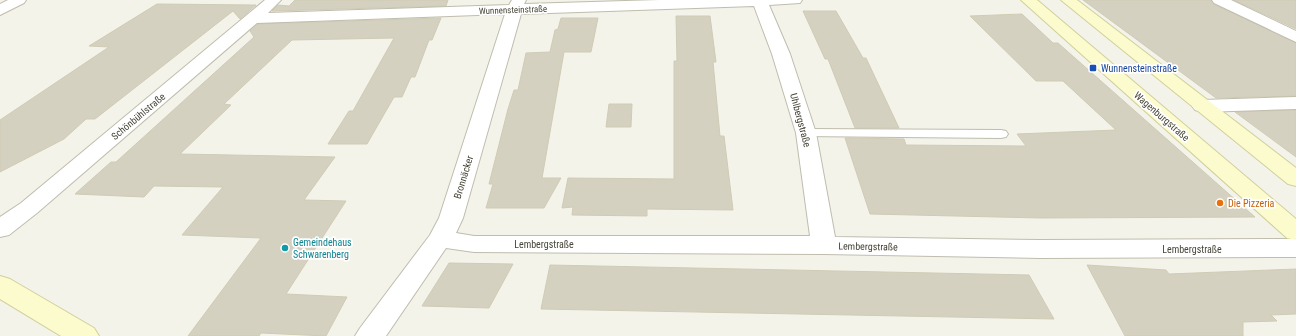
<svg xmlns="http://www.w3.org/2000/svg" width="1296" height="336" viewBox="0 0 1296 336" font-family="'Roboto Condensed',sans-serif">
  <style>
    .building { fill: #d5d1c0; stroke: #cfcbb4 }
    .lines { fill: none; stroke-linecap: round; stroke-linejoin: round }
    .lane-casing { stroke: #bfbdad; stroke-width: 2 }
    .street-casing { stroke: #bfbdad; stroke-width: 2 }
    .secondary-casing { stroke: #d1cf9c; stroke-width: 2 }
    .lane { fill: #fff; fill-rule: evenodd }
    .street { fill: #fff; fill-rule: evenodd }
    .secondary { fill: #fbfbcd; fill-rule: evenodd }
    .transit-dot { fill: #1a4fb4; stroke: #fff; stroke-width: 1.5 }
    .food-dot { fill: #e8710a; stroke: #fff; stroke-width: 1.5 }
    .culture-dot { fill: #0f9aa8; stroke: #fff; stroke-width: 1.5 }
    .labels { text-anchor: middle; stroke-width: 3.5; stroke-linejoin: round; paint-order: stroke }
    .far-street-label { font-size: 9px; fill: #474538; stroke: #fff }
    .transit-label { font-size: 10px; fill: #164399; stroke: #fff; text-anchor: start }
    .street-label { font-size: 10px; fill: #474538; stroke: #fff }
    .food-label { font-size: 10px; fill: #c56008; stroke: #fff; text-anchor: start }
    .culture-label { font-size: 10px; fill: #0d838f; stroke: #fff; text-anchor: start }
  </style>
  <rect width="100%" height="100%" fill="#f4f3ea"/>
  <g class="building">
    <polygon points="295,0 448,0 446,6 272,11 278,5 289,6"/>
    <polygon points="1083,0 1211,0 1213,4 1296,43 1296,96 1216,98"/>
    <polygon points="1234,0 1296,0 1296,29"/>
    <polygon points="157,4 256,5 240,19 233,11 95,119 86,119 64,139 0,172 0,120 109,47 89,46"/>
    <polygon points="803,11 836,11 863,58 866,58 899,128 855,128 828,59 825,59"/>
    <polygon points="1022,14 1053,43 1058,43 1255,217 1040,218 870,214 845,138 904,139 906,145 1026,146 1017,134 1116,130 1063,81 1036,81 970,16"/>
    <polygon points="676,16 710,16 716,62 713,62 720,136 724,136 733,210 647,209 647,216 572,215 573,207 562,208 568,178 674,179 674,61 677,61"/>
    <polygon points="441,18 432,40 429,40 415,77 411,77 402,97 394,97 367,144 328,144 349,111 353,111 394,38 292,40 224,104 231,105 180,154 335,157 304,200 346,201 286,294 347,297 326,336 261,333 259,336 188,336 261,238 182,235 223,187 154,186 144,197 75,194 111,162 116,162 254,37 250,31 258,24"/>
    <polygon points="561,18 598,18 591,52 564,52 542,178 561,178 544,208 486,208 493,184 489,184 508,109 514,90 518,90 526,53 550,52 555,30 558,29"/>
    <polygon points="609,104 632,104 631,127 606,127"/>
    <polygon points="1296,110 1296,157 1235,112"/>
    <polygon points="449,263 513,264 489,308 422,306"/>
    <polygon points="550,265 1029,275 1054,319 541,309"/>
    <polygon points="1087,265 1166,270 1169,274 1296,269 1296,314 1271,315 1277,321 1243,322 1243,336 1125,336"/>
  </g>
  <g class="lines">
    <defs>
      <polygon id="lane" points="806,129 1001,130 1006,131 1008,134 1006,137 1001,138 801,136 799,133 801,130"/>
      <g id="street">
        <polygon points="8,0 26,0 24,3 0,15 0,4"/>
        <path d="M265 0H281L268 13 509 5 512 0H526L524 4 659 0H802L800 3 769 5 790 54 816 133 835 237 1040 240 1296 239V257L1040 258 824 254 474 252 446 248 386 336H355L360 328 430 235 439 218 505 14 257 23 37 213 9 235 0 237V217L21 203ZM754 6 772 54 796 133 810 236H474L456 233 463 218 521 14Z"/>
        <polygon points="1212,0 1231,0 1296,31 1296,42 1214,3"/>
        <polygon points="1296,97 1296,109 1202,112 1195,110 1192,106 1195,102 1202,100"/>
      </g>
      <g id="secondary">
        <polygon points="1021,0 1037,0 1296,219 1296,240 1287,238"/>
        <polygon points="1061,0 1077,0 1296,168 1296,186 1288,184"/>
        <polygon points="0,276 10,279 94,328 99,336 61,336 0,299"/>
      </g>
    </defs>
    <use href="#lane" class="lane-casing"/>
    <use href="#street" class="street-casing"/>
    <use href="#secondary" class="secondary-casing"/>
    <use href="#lane" class="lane"/>
    <use href="#street" class="street"/>
    <use href="#secondary" class="secondary"/>
  </g>
  <rect class="transit-dot" x="1089" y="64" width="8" height="8" rx="2"/>
  <circle class="food-dot" cx="1220" cy="203" r="4"/>
  <circle class="culture-dot" cx="285" cy="248" r="4"/>
  <g class="labels">
    <g class="far-street-label">
      <text transform="translate(513 10) rotate(-2)" y="3">Wunnensteinstraße</text>
    </g>
    <g class="transit-label">
      <text x="1101" y="72">Wunnensteinstraße</text>
    </g>
    <g class="street-label">
      <text transform="translate(138 116) rotate(-40)" y="4">Schönbühlstraße</text>
      <text transform="translate(1162 116) rotate(41)" y="4">Wagenburgstraße</text>
      <text transform="translate(801 120) rotate(75)" y="4">Uhlbergstraße</text>
      <text transform="translate(463 177) rotate(-73)" y="4">Bronnäcker</text>
      <text x="544" y="248">Lembergstraße</text>
      <text transform="translate(868 246) rotate(1)" y="4">Lembergstraße</text>
      <text x="1192" y="253">Lembergstraße</text>
    </g>
    <g class="food-label">
      <text x="1228" y="207">Die Pizzeria</text>
    </g>
    <g class="culture-label">
      <text x="293" y="246">Gemeindehaus<tspan x="293" dy="12">Schwarenberg</tspan></text>
    </g>
  </g>
</svg>
